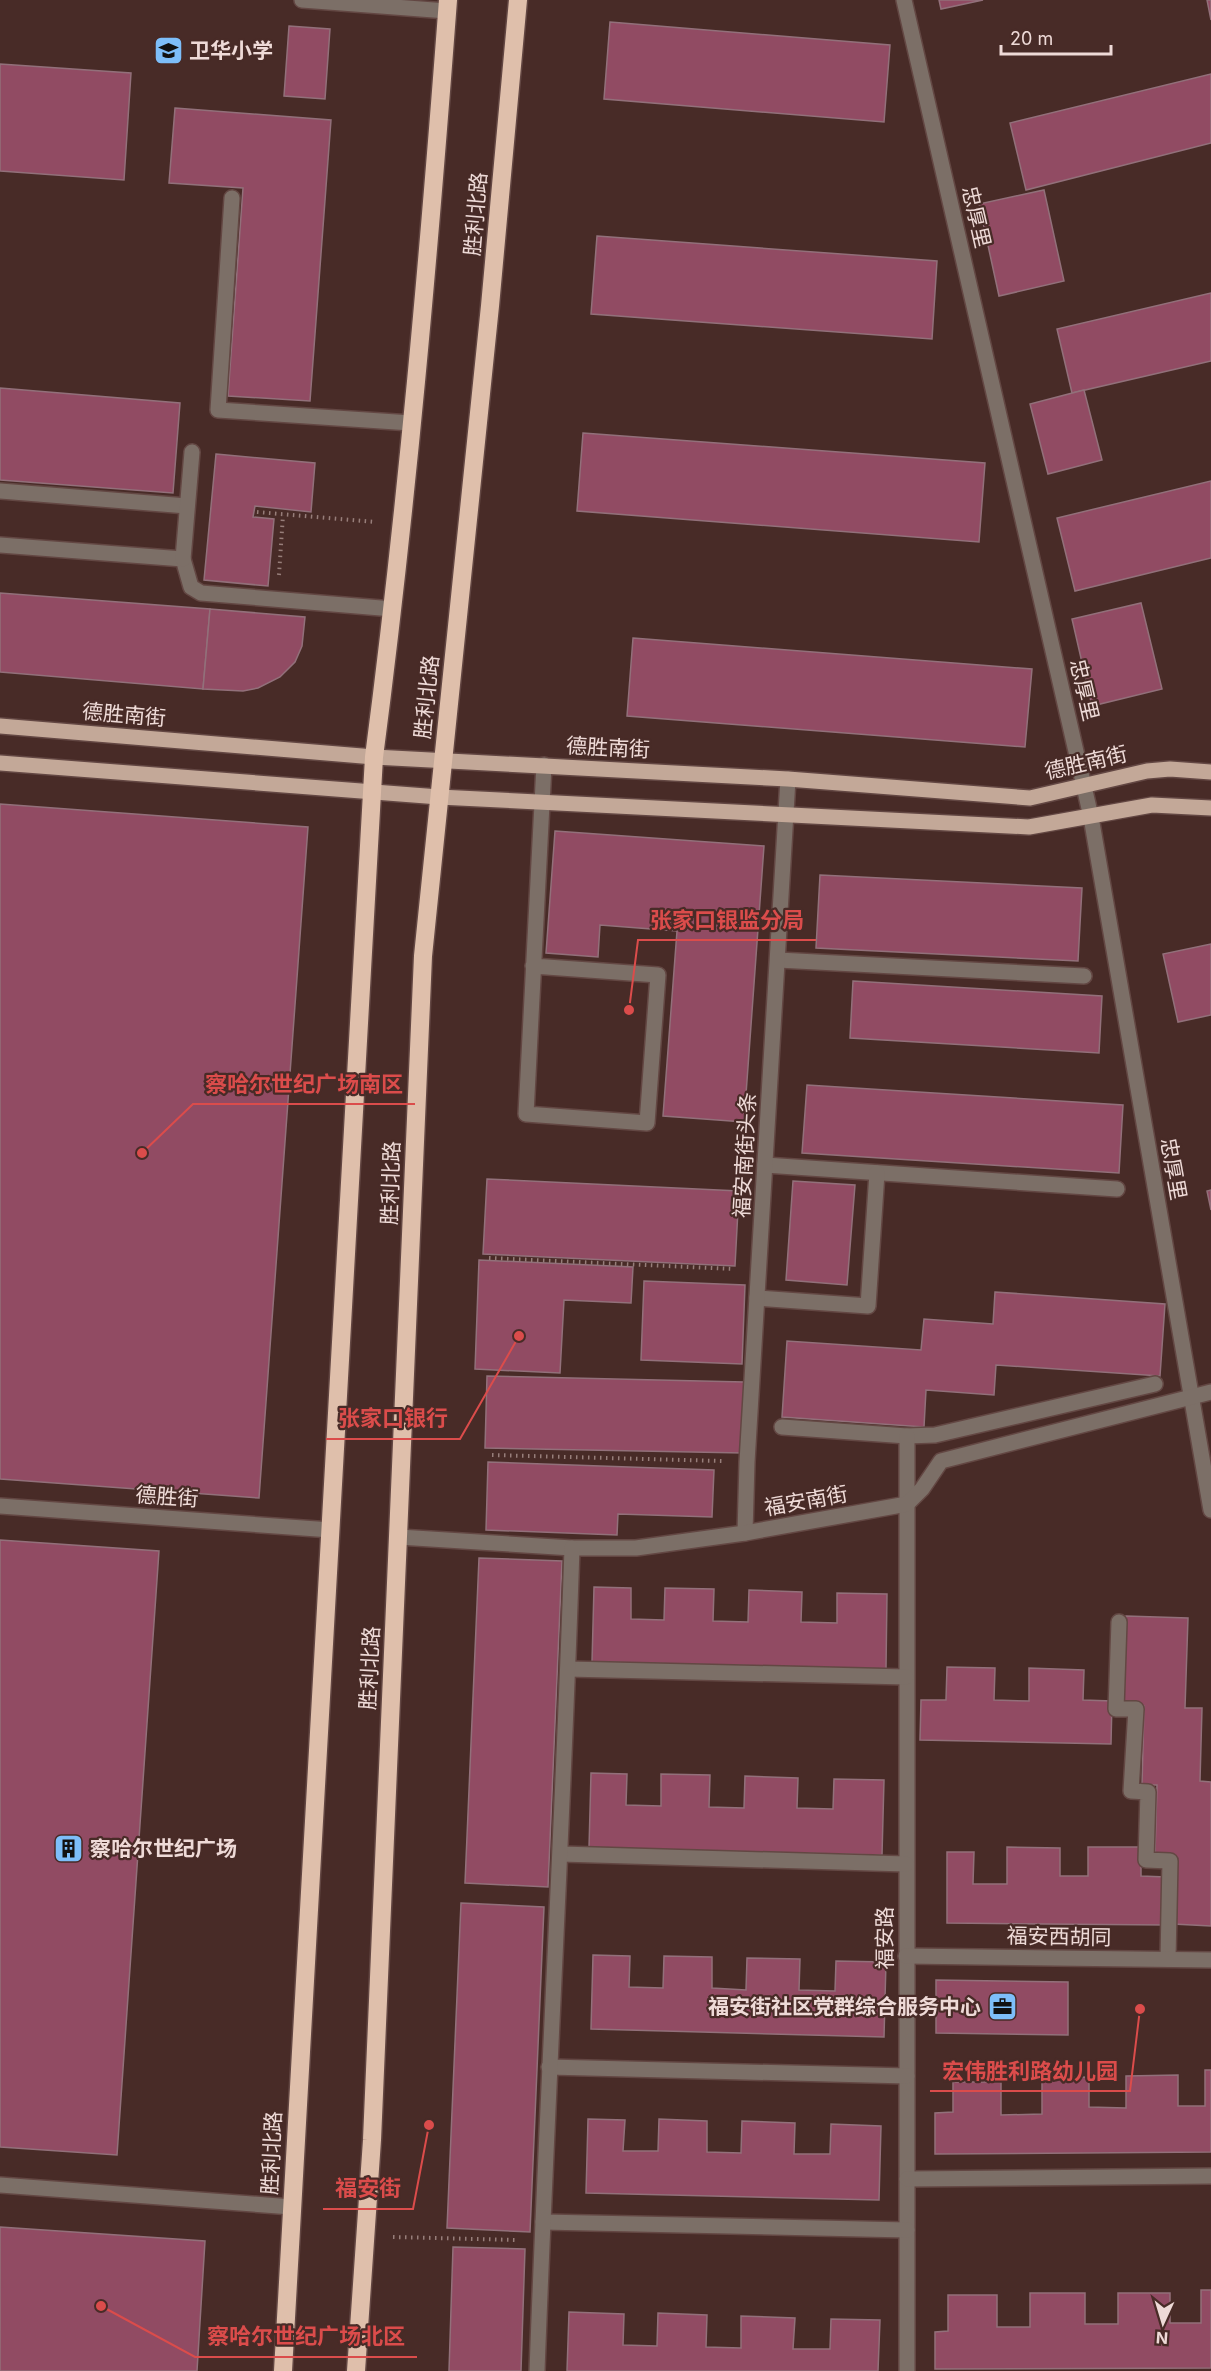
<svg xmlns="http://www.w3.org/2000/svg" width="1211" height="2371" viewBox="0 0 1211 2371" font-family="Inter,'Noto Sans SC',sans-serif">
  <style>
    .building { fill: #914b63; stroke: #92707a; stroke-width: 1.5 }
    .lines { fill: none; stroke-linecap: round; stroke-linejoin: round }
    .minor-casing { stroke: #634743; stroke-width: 18 }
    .major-casing { stroke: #634743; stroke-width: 18 }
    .highway-casing { stroke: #634743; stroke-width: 21 }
    .path { stroke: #977e7a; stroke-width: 4; stroke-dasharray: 1.5 4.5; stroke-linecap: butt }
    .minor { stroke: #7c6f67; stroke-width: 15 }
    .major { stroke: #c3a898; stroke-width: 15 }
    .highway { stroke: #dfbfab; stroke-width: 18 }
    .labels { text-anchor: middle; stroke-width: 4.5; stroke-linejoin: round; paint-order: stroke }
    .poi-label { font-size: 21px; font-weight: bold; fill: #eedad7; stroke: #482b27; text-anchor: start }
    .street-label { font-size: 21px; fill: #eedad7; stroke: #482b27 }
    .leader { fill: none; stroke: #db4c4b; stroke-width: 2 }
    .callout-dot { fill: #db4c4b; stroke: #482b27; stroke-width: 2 }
    .callout-label { font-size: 22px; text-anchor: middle; font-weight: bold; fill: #db4c4b; stroke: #482b27; stroke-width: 4.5; stroke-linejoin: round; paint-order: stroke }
  </style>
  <rect width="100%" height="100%" fill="#482b27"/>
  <g class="building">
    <polygon points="939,0 983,0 941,9"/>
    <polygon points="1207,0 1211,0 1211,20"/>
    <polygon points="610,22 890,45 884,122 604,99"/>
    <polygon points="289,26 330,29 325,99 284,96"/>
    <polygon points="0,64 131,73 124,180 0,171"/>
    <polygon points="1211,74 1211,143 1026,190 1010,123"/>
    <polygon points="175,108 331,120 310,401 228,396 243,188 169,183"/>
    <polygon points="1044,190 1064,281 999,296 979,204"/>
    <polygon points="597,236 937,261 932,339 591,314"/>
    <polygon points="1211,293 1211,361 1072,393 1057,329"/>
    <polygon points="0,388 180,403 173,493 0,480"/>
    <polygon points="1084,390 1102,460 1048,474 1030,404"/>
    <polygon points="583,433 985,463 979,542 577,511"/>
    <polygon points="216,454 315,463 311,512 255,506 253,517 274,519 268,586 204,580"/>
    <polygon points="1211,481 1211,558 1075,591 1057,518"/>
    <polygon points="0,593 210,609 203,689 0,672"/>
    <polygon points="1141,603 1162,689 1092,706 1072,619"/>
    <polygon points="210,609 305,617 302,646 295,662 280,677 258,688 243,691 203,689"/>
    <polygon points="633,638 1032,669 1025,747 627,716"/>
    <polygon points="0,804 308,827 259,1498 0,1479"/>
    <polygon points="555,831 764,846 744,1122 663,1116 677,931 600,925 598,957 546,953"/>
    <polygon points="820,875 1082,888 1078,961 816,948"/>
    <polygon points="1211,944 1211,1015 1178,1022 1163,954"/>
    <polygon points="853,981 1102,996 1099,1053 850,1038"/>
    <polygon points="807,1085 1123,1105 1119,1173 802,1153"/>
    <polygon points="487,1179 739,1191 735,1266 483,1254"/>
    <polygon points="793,1181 855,1185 847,1285 786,1280"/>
    <polygon points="1211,1190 1211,1210 1207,1191"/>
    <polygon points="479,1260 633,1267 631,1303 564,1300 560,1373 475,1369"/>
    <polygon points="644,1281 745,1285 742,1364 641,1360"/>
    <polygon points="995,1292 1165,1304 1160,1376 996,1365 994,1395 926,1390 924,1427 782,1417 787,1341 921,1350 924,1319 993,1324"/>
    <polygon points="487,1376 744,1382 743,1453 485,1448"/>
    <polygon points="488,1462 714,1470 712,1517 618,1514 617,1535 486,1530"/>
    <polygon points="0,1540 159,1551 117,2155 0,2147"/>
    <polygon points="479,1558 562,1561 548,1887 465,1883"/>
    <polygon points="594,1587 631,1588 631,1619 664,1620 665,1588 714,1589 713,1621 748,1622 749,1590 802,1592 801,1622 837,1623 837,1593 887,1594 886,1669 592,1662"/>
    <polygon points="1126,1616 1188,1618 1185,1708 1202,1708 1200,1781 1211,1782 1211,1926 1173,1924 1175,1855 1155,1854 1157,1785 1142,1785 1144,1706 1124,1705"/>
    <polygon points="947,1667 995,1668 994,1700 1029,1701 1029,1668 1084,1670 1083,1700 1112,1701 1111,1744 920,1740 921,1700 946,1700"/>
    <polygon points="591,1773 627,1774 626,1805 661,1806 661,1774 710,1775 709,1807 744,1808 745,1776 798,1778 797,1808 833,1809 834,1779 884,1780 882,1855 589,1848"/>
    <polygon points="1007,1847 1060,1848 1060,1876 1088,1876 1088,1847 1141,1847 1141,1876 1166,1877 1166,1925 947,1923 947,1852 974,1852 973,1884 1007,1884"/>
    <polygon points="461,1903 544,1907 530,2232 447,2228"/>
    <polygon points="593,1955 630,1956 629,1987 663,1988 664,1956 712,1957 712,1988 746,1990 747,1958 800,1959 799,1990 835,1991 836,1961 886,1962 884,2037 591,2029"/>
    <polygon points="936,1980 1068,1982 1068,2035 936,2033"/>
    <polygon points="1205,2070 1211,2070 1211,2152 935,2154 935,2113 953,2112 953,2082 1001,2082 1001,2115 1042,2114 1042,2078 1089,2077 1089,2107 1126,2108 1126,2076 1178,2075 1178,2106 1205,2106"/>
    <polygon points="588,2119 625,2120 623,2151 658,2151 659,2119 707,2121 707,2152 741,2153 742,2121 795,2123 794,2154 830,2154 831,2124 881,2126 879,2200 586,2193"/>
    <polygon points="0,2227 205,2241 197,2371 0,2371"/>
    <polygon points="453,2247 525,2249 521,2371 449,2371"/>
    <polygon points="1201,2290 1211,2290 1211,2368 935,2369 935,2332 948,2331 948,2295 997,2295 997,2327 1030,2327 1030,2293 1085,2293 1085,2324 1118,2324 1118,2293 1170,2293 1170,2323 1201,2323"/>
    <polygon points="569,2312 624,2314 623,2345 657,2346 658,2313 707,2315 706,2347 741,2348 741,2316 795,2318 793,2349 830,2349 831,2319 880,2320 878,2371 567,2371"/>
  </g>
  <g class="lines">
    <defs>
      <g id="minor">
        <polyline points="302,0 447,11"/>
        <polyline points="904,0 1091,817 1211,1510"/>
        <polyline points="232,198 218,410 411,423"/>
        <polyline points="0,491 187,506"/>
        <polyline points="0,545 183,559 191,587 201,593 393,609"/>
        <polyline points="183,559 192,452"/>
        <polyline points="778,960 1084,976"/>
        <path d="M533 966 658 975 647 1123 526 1114C532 998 538 882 544 765"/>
        <polyline points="765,1165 1117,1189"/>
        <polyline points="757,1298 868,1306 877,1173"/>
        <polyline points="782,1427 907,1436 935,1435 1155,1384"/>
        <polyline points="907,1436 907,2371"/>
        <polyline points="0,1506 331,1530"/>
        <polyline points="745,1533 747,1462 788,779"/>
        <polyline points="399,1537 572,1548 636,1548 745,1533 907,1504 922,1489 941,1461 1211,1392"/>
        <polyline points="1119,1622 1116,1709 1136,1709 1131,1791 1148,1792 1146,1860 1170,1861 1168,1959"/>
        <polyline points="568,1669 906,1677"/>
        <polyline points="561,1854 906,1864"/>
        <polyline points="906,1956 1211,1960"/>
        <polyline points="549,2067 907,2076"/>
        <polyline points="907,2179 1211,2176"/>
        <polyline points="0,2185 292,2207"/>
        <polyline points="543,2222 907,2230"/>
        <path d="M537 2371C547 2097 563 1823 572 1548"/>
      </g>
      <g id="major">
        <polyline points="0,726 374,757 788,779 1030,798 1147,771 1170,769 1211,772"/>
        <polyline points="0,763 439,797 1029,827 1152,805 1211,808"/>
      </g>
      <g id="highway">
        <path d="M283 2371 374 757C407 505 429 253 448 0"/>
        <polyline points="356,2371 372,2140 423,956 490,306 518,0"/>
      </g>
    </defs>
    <use href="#minor" class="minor-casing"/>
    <use href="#major" class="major-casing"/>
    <use href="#highway" class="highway-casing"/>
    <g class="path">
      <polyline points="257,512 376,522"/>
      <polyline points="279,575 283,515"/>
      <polyline points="489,1258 734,1269"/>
      <polyline points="492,1455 722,1461"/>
      <polyline points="393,2237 517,2240"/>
    </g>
    <use href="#minor" class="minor"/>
    <use href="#major" class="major"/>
    <use href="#highway" class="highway"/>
  </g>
  <defs>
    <symbol id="school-square" viewBox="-11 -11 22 22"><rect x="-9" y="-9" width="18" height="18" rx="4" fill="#7dbef9" stroke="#482b27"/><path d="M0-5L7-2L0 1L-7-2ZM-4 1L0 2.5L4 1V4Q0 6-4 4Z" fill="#111"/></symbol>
    <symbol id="building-square" viewBox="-11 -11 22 22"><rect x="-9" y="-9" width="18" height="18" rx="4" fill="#7dbef9" stroke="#482b27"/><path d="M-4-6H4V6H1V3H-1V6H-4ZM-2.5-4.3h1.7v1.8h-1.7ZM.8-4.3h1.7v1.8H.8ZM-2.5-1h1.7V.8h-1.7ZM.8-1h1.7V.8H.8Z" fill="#111"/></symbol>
    <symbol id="office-square" viewBox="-11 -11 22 22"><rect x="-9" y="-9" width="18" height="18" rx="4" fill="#7dbef9" stroke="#482b27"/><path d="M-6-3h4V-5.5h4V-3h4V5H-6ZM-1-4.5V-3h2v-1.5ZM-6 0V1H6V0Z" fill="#111"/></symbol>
  </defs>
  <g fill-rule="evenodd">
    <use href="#school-square" x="152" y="34" width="33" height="33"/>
    <use href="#building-square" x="52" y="1832" width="33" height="33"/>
    <use href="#office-square" x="986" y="1990" width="33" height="33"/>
  </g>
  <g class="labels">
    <g class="poi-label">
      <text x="189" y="58">卫华小学</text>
      <text x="90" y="1856">察哈尔世纪广场</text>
      <text x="981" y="2014" text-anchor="end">福安街社区党群综合服务中心</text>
    </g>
    <g class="street-label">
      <text transform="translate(476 214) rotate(-85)" y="7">胜利北路</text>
      <text transform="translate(976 217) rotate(77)" y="7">忠厚里</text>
      <text transform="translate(1084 690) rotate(77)" y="7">忠厚里</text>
      <text transform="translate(427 697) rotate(-84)" y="7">胜利北路</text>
      <text transform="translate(124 715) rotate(5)" y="7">德胜南街</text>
      <text transform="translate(608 748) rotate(3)" y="7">德胜南街</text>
      <text transform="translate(1086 763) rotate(-13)" y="7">德胜南街</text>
      <text transform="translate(745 1155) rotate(-87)" y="7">福安南街头条</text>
      <text transform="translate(1173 1169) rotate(80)" y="7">忠厚里</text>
      <text transform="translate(391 1183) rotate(-88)" y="7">胜利北路</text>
      <text transform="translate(167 1497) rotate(4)" y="7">德胜街</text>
      <text transform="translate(806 1501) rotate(-10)" y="7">福安南街</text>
      <text transform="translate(370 1668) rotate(-87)" y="7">胜利北路</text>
      <text transform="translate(1059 1937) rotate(1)" y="7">福安西胡同</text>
      <text transform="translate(885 1938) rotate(-90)" y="7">福安路</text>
      <text transform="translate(272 2153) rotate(-87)" y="7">胜利北路</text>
    </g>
  </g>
  <path class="leader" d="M629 1010L638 940H816M142 1153L193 1104H415M519 1336L460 1439H326M1140 2009L1130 2091H930M429 2125L413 2209H323M101 2306L195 2357H417"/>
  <g class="callout-dot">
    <circle cx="629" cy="1010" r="6"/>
    <circle cx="142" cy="1153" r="6"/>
    <circle cx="519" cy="1336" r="6"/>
    <circle cx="1140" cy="2009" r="6"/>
    <circle cx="429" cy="2125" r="6"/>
    <circle cx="101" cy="2306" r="6"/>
  </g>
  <g class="callout-label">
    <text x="727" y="928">张家口银监分局</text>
    <text x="304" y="1092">察哈尔世纪广场南区</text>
    <text x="393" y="1426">张家口银行</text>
    <text x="1030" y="2079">宏伟胜利路幼儿园</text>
    <text x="368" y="2196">福安街</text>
    <text x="306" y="2344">察哈尔世纪广场北区</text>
  </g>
  <g transform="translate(1163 2323) rotate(184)" stroke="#482b27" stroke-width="4.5" paint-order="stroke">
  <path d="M0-4.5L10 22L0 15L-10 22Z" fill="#eedad7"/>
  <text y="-9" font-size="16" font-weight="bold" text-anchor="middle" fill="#eedad7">N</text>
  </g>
  <path d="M1001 45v9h110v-9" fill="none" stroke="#eedad7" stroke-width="3"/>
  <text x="1010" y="45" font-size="18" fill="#eedad7" stroke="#482b27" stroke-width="4.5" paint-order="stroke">20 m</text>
</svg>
